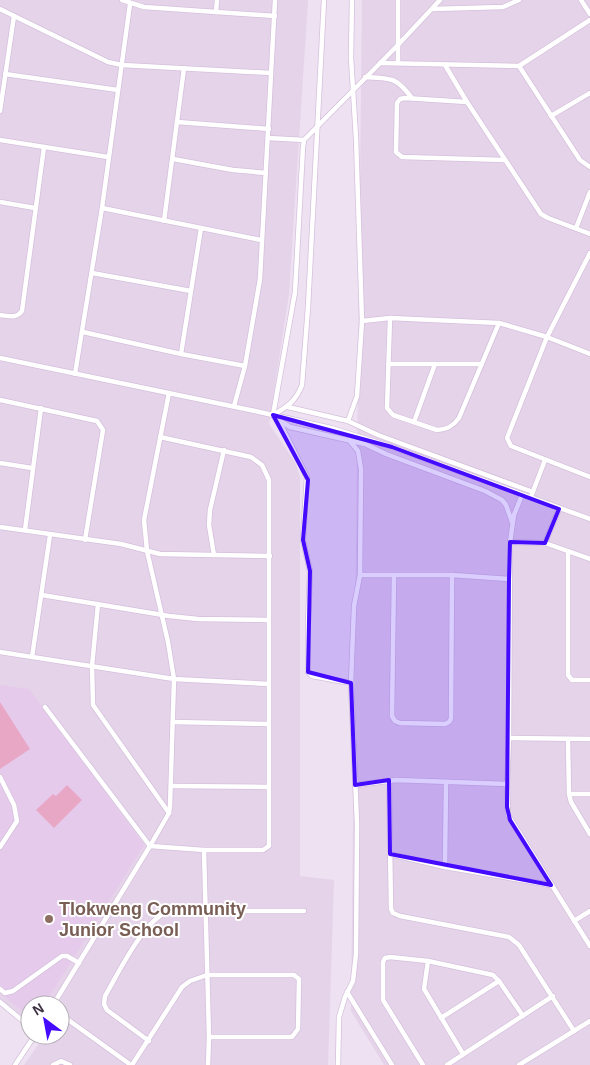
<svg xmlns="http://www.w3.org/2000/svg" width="590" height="1065" viewBox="0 0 590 1065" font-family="Arial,sans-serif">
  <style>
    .residential { fill: #e5d3ea }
    .education { fill: #e5caec }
    .green { fill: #e9a7c6 }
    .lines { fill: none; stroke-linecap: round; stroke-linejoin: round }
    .minor-casing { stroke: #d5c0db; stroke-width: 6 }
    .minor { stroke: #fff; stroke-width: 4.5 }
    .marked { fill: #440bff; fill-opacity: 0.2; stroke: #440bff; stroke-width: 4; stroke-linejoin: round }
    .education-dot { fill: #8d6e63; stroke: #fff; stroke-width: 2 }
    .labels { text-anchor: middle; stroke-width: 4; stroke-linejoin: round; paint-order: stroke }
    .education-label { font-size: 18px; font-weight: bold; fill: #785e54; stroke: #fff; text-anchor: start }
  </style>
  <rect width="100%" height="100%" fill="#eee1f2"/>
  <g class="residential">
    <polygon points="0,0 308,0 289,294 269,424 295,462 300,477 300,876 334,880 328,1065 24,1065 45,1035 60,1035 60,1005 30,1005 30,1022 0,1000"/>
    <polygon points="362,0 590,0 590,1065 384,1065 351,1011"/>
  </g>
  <polygon class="education" points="0,685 29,689 144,845 44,1005 30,1005 30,1017 0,993"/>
  <g class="green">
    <polygon points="0,702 30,749 0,769"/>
    <polygon points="67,785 82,800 54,828 36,810 53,794 56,796"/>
  </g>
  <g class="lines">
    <defs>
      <g id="minor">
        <polyline points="122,0 144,7 275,16"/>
        <polyline points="398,0 398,63"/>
        <polyline points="581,0 590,14"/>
        <polyline points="0,9 108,62 122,65 271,73"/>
        <polyline points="432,9 503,7 519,0"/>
        <polyline points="216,12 217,0"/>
        <polyline points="380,63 519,66 590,20"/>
        <polyline points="445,65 467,102 541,214 548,218 590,234"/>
        <polyline points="519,66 580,160 590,167"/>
        <polyline points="5,74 118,90"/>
        <path d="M365 77C391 78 396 77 412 98"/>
        <polyline points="467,102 405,98 400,99 397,103 396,152 402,157 505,160"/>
        <polyline points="0,111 14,16"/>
        <polyline points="551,116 590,93"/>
        <polyline points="177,122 269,129"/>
        <polyline points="268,138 304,140"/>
        <polyline points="0,140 108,157"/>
        <polyline points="173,159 233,170 266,173"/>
        <polyline points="0,202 35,208"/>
        <polyline points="102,208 261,240"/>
        <polyline points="164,221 184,68"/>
        <polyline points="576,228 590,192"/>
        <polyline points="590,253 547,337 507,438 511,446 590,477"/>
        <polyline points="92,273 191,291"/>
        <path d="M0 315C9 316 16 319 22 311L44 147"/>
        <path d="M390 318 387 408 393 415 437 430C447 430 453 426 459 418L499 323"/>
        <polyline points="362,321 390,318 499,323 547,337 590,354"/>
        <polyline points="83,332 181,354 245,366"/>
        <polyline points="181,354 201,228"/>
        <polyline points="0,358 255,411 331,428 392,447 590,519"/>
        <polyline points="388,364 482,364"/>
        <polyline points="75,374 102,208 130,4"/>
        <polyline points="0,400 97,421 103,430 85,540"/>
        <polyline points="234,406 245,366 260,279 275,0"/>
        <polyline points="288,407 348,421 357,396 362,321 356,138 351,58 352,0"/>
        <path d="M273 415C287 407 296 401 302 385L308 307 324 0"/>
        <polyline points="280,421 290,427 365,444 386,454 485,491 502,500 506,505 512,522"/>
        <polyline points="348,421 378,435 533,492"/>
        <polyline points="414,422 435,364"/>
        <polyline points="0,463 32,468"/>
        <polyline points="532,494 545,460"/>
        <polyline points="522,495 514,515 510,542 509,738 507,784 508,815 590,946"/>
        <polyline points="0,527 121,544 160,554 270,556"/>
        <polyline points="25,530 41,408"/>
        <polyline points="510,542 545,543 590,559"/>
        <polyline points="545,543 559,509"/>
        <polyline points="568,551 568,675 572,680 590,680"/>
        <polyline points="214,555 209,525 210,510 224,450"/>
        <polyline points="360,575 452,575 509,579"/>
        <polyline points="394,575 392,716 395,721 400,723 445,724 449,722 451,719 452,575"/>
        <polyline points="42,595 169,616 198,619 269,620"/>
        <polyline points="98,604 92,666 93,705 169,813"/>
        <polyline points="0,652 174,679 269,684"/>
        <polyline points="32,657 50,535"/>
        <polyline points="351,683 312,676 308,672 308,626 310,571 303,540 307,477 282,427 273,415 295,292 303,147 304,140 397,46 440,0"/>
        <polyline points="45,707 150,846 204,850 263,850 269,846 269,480 262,465 251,457 160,437"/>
        <polyline points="173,722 269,724"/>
        <polyline points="509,738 590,739"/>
        <polyline points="568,739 569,794 571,802 590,834"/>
        <polyline points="0,777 14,805 17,821 0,847"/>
        <polyline points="389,781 391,909 393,913 400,916 509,937 519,945 574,1031"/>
        <polyline points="355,785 396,780 507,784"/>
        <polyline points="172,786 269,787"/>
        <polyline points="569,794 590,794"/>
        <polyline points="204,850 209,1037 208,1065"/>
        <polyline points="390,854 445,867 551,885"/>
        <polyline points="445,867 446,782"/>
        <polyline points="574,921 590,911"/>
        <polyline points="428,961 424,989 463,1054"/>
        <polyline points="0,989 5,993 13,991 62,956 67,956 79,963"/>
        <polyline points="347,992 392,1065"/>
        <polyline points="0,1002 30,1027"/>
        <polyline points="53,1005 150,846 169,813 170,806 174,679 168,642 147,551 144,520 169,393"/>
        <polyline points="60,1014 131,1065"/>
        <polyline points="441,1018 499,981"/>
        <path d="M149 1041 107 1010 104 1004 105 996C118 974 145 917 170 911H304"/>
        <polyline points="15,1065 35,1035"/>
        <polyline points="53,1065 61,1061 70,1065"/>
        <polyline points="132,1065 182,987 190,981 207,975 294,975 299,979 298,1029 292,1037 209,1037"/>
        <polyline points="338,1065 339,1017 345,997 353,981 356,954 357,824 351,683 354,606 360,575 361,469 358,451 349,440"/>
        <polyline points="423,1065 383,1000 383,962 385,958 390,957 428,961 493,975 499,981 523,1016"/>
        <polyline points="447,1065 553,996"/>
        <polyline points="519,1065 590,1021"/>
      </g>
    </defs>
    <use href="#minor" class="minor-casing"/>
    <use href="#minor" class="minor"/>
  </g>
  <path class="marked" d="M273 415 392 447 559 509 545 543 510 542 509 579 507 807 510 820 551 885 390 854 389 780 355 785 351 683 308 672 310 571 303 540 308 480Z"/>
  <circle class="education-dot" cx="49" cy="919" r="5"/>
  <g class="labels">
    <g class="education-label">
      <text x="59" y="915">Tlokweng Community<tspan x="59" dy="21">Junior School</tspan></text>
    </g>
  </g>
  <g transform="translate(45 1020) rotate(328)"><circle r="24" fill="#ffffff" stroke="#b2adb4"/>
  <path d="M0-4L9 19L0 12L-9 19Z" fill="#440bff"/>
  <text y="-8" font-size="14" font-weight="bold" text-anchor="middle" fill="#3e3243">N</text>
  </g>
</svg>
